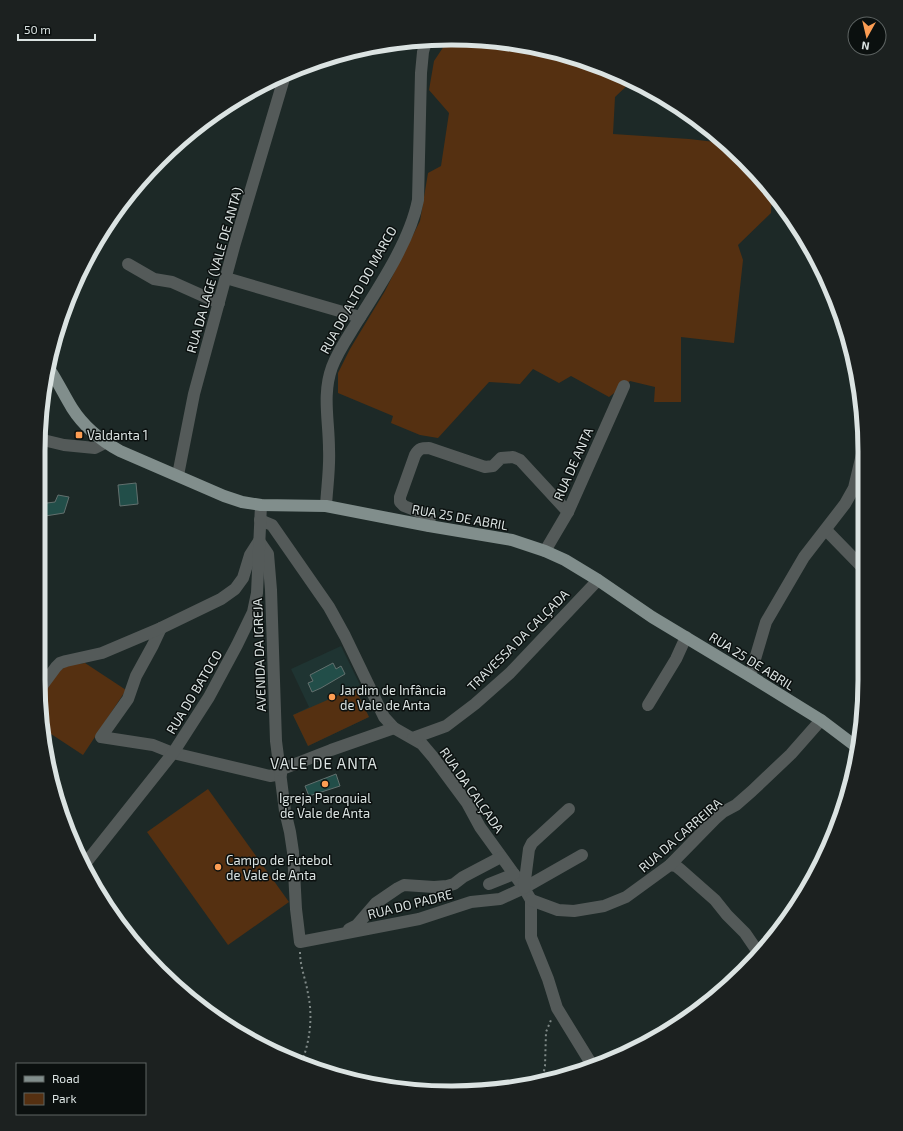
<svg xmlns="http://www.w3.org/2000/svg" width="903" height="1131" viewBox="0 0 903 1131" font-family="'Exo 2',sans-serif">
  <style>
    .built { fill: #1f3432 }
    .green { fill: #553011 }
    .building { fill: #224e49; stroke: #62706e }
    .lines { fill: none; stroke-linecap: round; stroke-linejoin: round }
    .path { stroke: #7f8987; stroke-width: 2; stroke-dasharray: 2 3; stroke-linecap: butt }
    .minor { stroke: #545a59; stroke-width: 12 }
    .major { stroke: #818e8c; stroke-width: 12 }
    .poi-dot { fill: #fc9d53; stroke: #0b100f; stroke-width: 1.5 }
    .labels { text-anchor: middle; stroke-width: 3; stroke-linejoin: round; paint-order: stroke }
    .street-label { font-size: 13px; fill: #dbe3e2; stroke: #0b100f }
    .poi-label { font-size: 13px; fill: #dbe3e2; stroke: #0b100f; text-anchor: start }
    .quarter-label { font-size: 15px; letter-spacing: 1px; fill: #dbe3e2; stroke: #0b100f }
    .rim { fill: none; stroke: #dbe3e2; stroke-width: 5 }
  </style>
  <rect width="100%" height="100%" fill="#1d2927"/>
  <polygon class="built" points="341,646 360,685 355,688 369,717 308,746 293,715 309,707 291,669"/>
  <g class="green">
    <polygon points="479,39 559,52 633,80 615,97 613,134 689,139 724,143 763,179 772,193 771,213 738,245 743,260 734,343 681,337 681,402 654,402 655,387 630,381 609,397 571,376 559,383 533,369 520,384 489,382 438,438 420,435 391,423 393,416 338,393 338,373 350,349 385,291 420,221 428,173 441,166 449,113 429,90 434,61 448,40"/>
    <path d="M85 663 126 690 83 755 45 730 40 698C48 686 57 668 72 664 76 663 81 664 85 663Z"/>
    <polygon points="355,688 369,717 308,746 293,715"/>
    <polygon points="208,789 289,902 228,945 147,832"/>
  </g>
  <g class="building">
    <polygon points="136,483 138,504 120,506 118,485"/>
    <polygon points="58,495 69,497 64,513 39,517 39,504 55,502"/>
    <polygon points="333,663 336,669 341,666 345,674 321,688 312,692 308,683 313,681 310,675"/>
    <polygon points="336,774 340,786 309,796 305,786"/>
  </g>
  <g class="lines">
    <g class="path">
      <path d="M300 952C300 967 306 980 308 994 313 1016 310 1041 302 1061"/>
      <polyline points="542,1081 545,1066 546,1032 551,1020"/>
    </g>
    <g class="minor">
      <polyline points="128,264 154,279 172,282 219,303"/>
      <polyline points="226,278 360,317"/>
      <polyline points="39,439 64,445 95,448 105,443"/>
      <polyline points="178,475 194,394 235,243 285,75"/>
      <path d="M326 506C327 487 330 468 329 449 329 421 322 394 332 367 338 351 348 337 357 322 379 287 410 241 418 200L421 73 423 52 426 41"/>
      <polyline points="260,520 272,525 329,607 345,636 384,717 394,728 422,744 433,757 467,803 480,827 524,888 531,900 531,937 548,979 557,1008 592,1065"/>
      <path d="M429 526 430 516 404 506 400 502V497L415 455C419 448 422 448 429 448L485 467 493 466 501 458 513 457 520 460 568 512"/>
      <polyline points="826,530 865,570"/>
      <polyline points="545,551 568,512 624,386"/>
      <polyline points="161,628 153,645 136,676 128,699 101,737 153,745 173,753 270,776 281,774"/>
      <polyline points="750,676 766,622 804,557 845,504 854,488 864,446"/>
      <polyline points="39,690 56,667 60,663 66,661 102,653 161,628 221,599 235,589 243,578 250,555 259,541 268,554 271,590 276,741 285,811 290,832 293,852 296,909 300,942 419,919 471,902 500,899 524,888 582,855"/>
      <polyline points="648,705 676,659 686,637"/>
      <polyline points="413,738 446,726 475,704 510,673 598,580"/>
      <polyline points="280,770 331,750 394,728"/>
      <polyline points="84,865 173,753 209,697 237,645 253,612 257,593 261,505"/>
      <polyline points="670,865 676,866 681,870 715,900 727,915 745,933 758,952"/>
      <polyline points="489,884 514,874"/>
      <polyline points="524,888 529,849 532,843 569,809"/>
      <polyline points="531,900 558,910 574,911 604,906 626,897 670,865 715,819 723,812 736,805 752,791 791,754 821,720"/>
      <polyline points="349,929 357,925 376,903 398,888 404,885 434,887 447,886 454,884 463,877 501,857"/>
    </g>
    <path class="major" d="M50 370C58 382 64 395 72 408 84 427 100 440 120 451L224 496 242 502 261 505 326 506 429 526 512 540 545 551 565 560 598 580 652 617 750 676 821 720 858 748"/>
  </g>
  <g class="poi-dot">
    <rect x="75" y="431" width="8" height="8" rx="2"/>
    <circle cx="332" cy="697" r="4"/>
    <circle cx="325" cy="784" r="4"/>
    <circle cx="218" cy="867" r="4"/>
  </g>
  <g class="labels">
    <g class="street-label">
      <text transform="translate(214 270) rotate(-74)" y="5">RUA DA LAGE (VALE DE ANTA)</text>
      <text transform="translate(358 290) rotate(-61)" y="5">RUA DO ALTO DO MARCO</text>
      <text transform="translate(573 464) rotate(-66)" y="5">RUA DE ANTA</text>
      <text transform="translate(460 517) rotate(10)" y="5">RUA 25 DE ABRIL</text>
      <text transform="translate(518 640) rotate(-45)" y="5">TRAVESSA DA CALÇADA</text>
      <text transform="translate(259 655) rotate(-92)" y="5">AVENIDA DA IGREJA</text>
      <text transform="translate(752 661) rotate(32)" y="5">RUA 25 DE ABRIL</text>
      <text transform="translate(194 692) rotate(-59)" y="5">RUA DO BATOCO</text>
      <text transform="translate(472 790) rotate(55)" y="5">RUA DA CALÇADA</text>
      <text transform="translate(680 835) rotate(-41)" y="5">RUA DA CARREIRA</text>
      <text transform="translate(410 904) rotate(-14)" y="5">RUA DO PADRE</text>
    </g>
    <g class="poi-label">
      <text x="87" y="440">Valdanta 1</text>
      <text x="340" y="695">Jardim de Infância<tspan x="340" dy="15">de Vale de Anta</tspan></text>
      <text x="325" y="803" text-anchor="middle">Igreja Paroquial<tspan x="325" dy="15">de Vale de Anta</tspan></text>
      <text x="226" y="865">Campo de Futebol<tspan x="226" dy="15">de Vale de Anta</tspan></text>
    </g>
    <g class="quarter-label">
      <text x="324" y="769">VALE DE ANTA</text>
    </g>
  </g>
  <path d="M0 0H903V1131H0ZM451 45H452A406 406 0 0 1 858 451V680A406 406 0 0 1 452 1086H451A406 406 0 0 1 45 680V451A406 406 0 0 1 451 45Z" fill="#1c2120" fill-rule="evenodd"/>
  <path class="rim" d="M451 45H452A406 406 0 0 1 858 451V680A406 406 0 0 1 452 1086H451A406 406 0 0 1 45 680V451A406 406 0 0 1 451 45Z"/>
  <rect x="16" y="1063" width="130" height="52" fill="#0b100f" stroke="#5e6463"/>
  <rect x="24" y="1076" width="20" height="6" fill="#818e8c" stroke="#5e6463"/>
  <text x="52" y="1083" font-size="12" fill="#dbe3e2">Road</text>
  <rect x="24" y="1093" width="20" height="12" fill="#553011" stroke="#5e6463"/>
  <text x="52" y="1103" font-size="12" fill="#dbe3e2">Park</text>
  <g transform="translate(867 36) rotate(188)"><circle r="19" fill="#0b100f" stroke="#5e6463"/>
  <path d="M0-3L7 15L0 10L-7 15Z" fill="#fc9d53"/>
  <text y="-6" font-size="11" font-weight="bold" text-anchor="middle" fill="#dbe3e2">N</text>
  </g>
  <path d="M18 34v6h77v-6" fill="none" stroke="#dbe3e2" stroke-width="2"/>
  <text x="24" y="34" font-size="12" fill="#dbe3e2" stroke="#0b100f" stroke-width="3" paint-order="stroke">50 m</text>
</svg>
